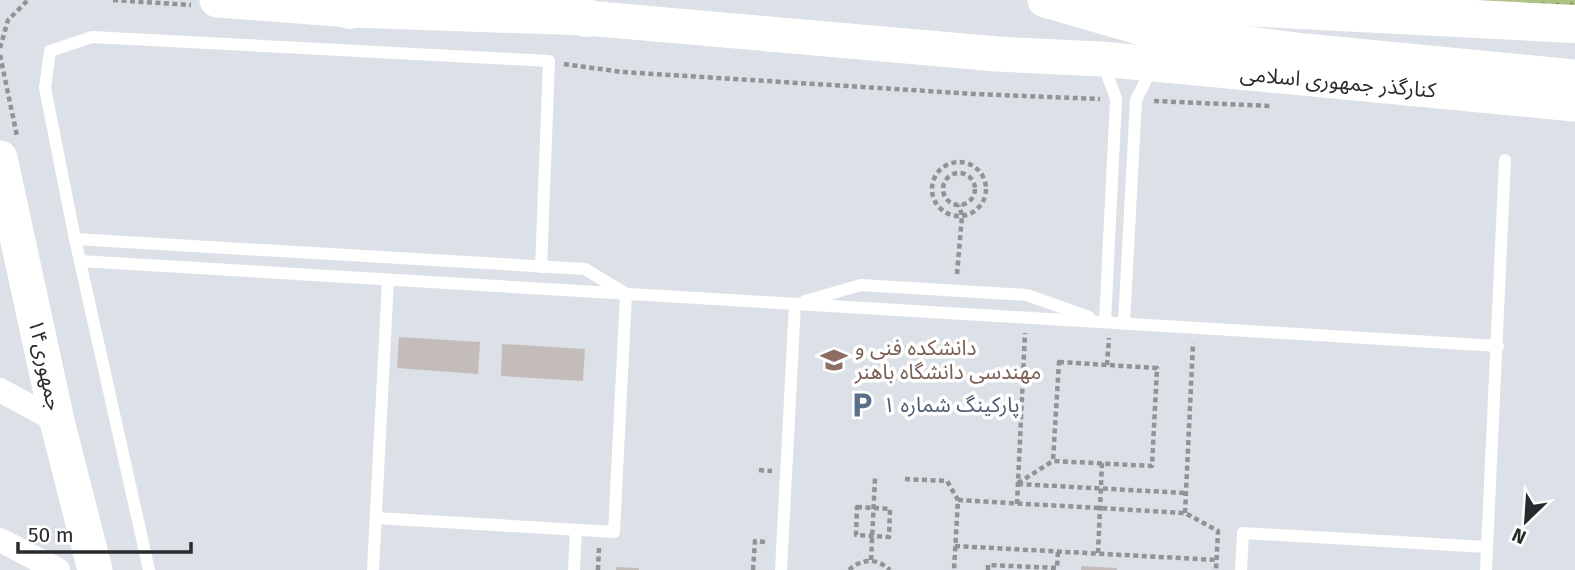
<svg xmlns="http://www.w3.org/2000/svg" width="1575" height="570" viewBox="0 0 1575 570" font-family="'Fira Sans','Noto Sans Arabic',sans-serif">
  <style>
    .grass { fill: url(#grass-dots) }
    .building { fill: #c4bcba }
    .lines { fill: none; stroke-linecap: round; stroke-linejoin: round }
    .path { stroke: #8f9497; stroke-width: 4.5; stroke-dasharray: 5 3.5; stroke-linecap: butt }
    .lane { stroke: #fff; stroke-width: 12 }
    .street { stroke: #fff; stroke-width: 24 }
    .secondary { stroke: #fff; stroke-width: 35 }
    .primary { stroke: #fff; stroke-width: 38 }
    .labels { text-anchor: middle; stroke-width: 7; stroke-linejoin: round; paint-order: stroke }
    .street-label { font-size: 21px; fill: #282b2c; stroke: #fff }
    .education-label { font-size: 21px; fill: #785e54; stroke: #fff; text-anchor: start }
    .service-label { font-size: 21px; fill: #4e5e75; stroke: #fff; text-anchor: start }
  </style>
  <defs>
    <pattern id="grass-dots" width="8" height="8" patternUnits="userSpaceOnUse" patternTransform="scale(1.75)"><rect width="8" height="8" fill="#afc184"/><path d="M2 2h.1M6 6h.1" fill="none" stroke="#8e9d6c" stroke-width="1.8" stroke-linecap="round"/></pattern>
  </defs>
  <rect width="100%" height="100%" fill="#dbe1e6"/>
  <polygon class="grass" points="1381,0 1575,0 1575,11"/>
  <g class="building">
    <polygon points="399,337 480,342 478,374 397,368"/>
    <polygon points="502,344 585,349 583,381 501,376"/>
    <polygon points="1081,566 1117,568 1117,570 1081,570"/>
    <polygon points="616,567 639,568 639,570 616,570"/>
  </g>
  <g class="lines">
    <g class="path">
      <polyline points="113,0 191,5"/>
      <polyline points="0,48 8,20 28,0"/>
      <polyline points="0,55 17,136"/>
      <polyline points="564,64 622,72 975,94 1100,99"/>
      <polyline points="1154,101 1271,106"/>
      <circle cx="959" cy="189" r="27"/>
      <circle cx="959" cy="189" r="16"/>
      <polyline points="957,274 962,216 959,205"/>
      <polygon points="1059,362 1157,368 1152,466 1053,461"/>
      <polyline points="1107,365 1109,338"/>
      <polyline points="759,470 772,471"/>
      <polyline points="905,479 947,481 958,500 954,570"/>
      <polyline points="1018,483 1053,461"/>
      <polyline points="1018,484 1185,493"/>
      <polyline points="958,500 1185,513 1218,531 1216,570"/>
      <polyline points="1017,504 1025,333"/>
      <polygon points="857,507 890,509 889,537 856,535"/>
      <polyline points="1185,513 1193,343"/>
      <polyline points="955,546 1217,560"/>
      <polyline points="1098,553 1102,463"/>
      <polyline points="871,560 875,478"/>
      <polyline points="598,570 599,547"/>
      <polyline points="753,570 755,541 765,542"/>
      <path d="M849 570C862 558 877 558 890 570"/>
      <polyline points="988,570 988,565 1057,568 1058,551"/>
    </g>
    <g class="lane">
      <polyline points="1103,63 1116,99 1105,322"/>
      <polyline points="75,239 585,269 623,292"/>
      <polyline points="80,261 1498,346"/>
      <polyline points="805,301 861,285 1027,295 1089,317"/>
      <polyline points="1124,324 1136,100 1153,66"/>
      <polyline points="376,518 614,532 626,294"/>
      <polyline points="149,570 75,239 45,88 50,51 92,37 549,61 541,267"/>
      <polyline points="373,570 388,280"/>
      <polyline points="574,570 576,530"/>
      <polyline points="781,570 795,304"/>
      <polyline points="1241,570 1243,533 1487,547"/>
      <polyline points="1486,570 1505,160"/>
    </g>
    <g class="street">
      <polyline points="0,390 57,421"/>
      <polyline points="0,540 58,570"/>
    </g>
    <g class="secondary">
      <polyline points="217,0 350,10 587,18 997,54 1101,59 1575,104"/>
      <polyline points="1045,0 1159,33 1305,51 1575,77"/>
      <polyline points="0,158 57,421 95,570"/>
    </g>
    <g class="primary">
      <polyline points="332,0 350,10"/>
      <polyline points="546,0 587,18"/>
      <polyline points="1103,0 1575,24"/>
    </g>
  </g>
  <defs>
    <symbol id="university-bare" viewBox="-9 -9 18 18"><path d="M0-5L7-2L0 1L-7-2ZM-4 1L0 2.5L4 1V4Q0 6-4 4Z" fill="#8d6e63" stroke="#fff" stroke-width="2.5" paint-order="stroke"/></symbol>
    <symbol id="parking-bare" viewBox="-9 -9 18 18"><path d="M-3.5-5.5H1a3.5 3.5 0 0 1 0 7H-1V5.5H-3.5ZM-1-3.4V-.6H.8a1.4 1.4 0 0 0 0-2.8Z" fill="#5c6f8a" stroke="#fff" stroke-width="2.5" paint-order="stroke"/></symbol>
  </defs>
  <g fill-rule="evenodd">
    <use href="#university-bare" x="815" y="341" width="38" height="38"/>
    <use href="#parking-bare" x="843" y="386" width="38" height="38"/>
  </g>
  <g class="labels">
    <g class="street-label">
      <text transform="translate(1338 82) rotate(5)" y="7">کنارگذر جمهوری اسلامی</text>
      <text transform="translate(45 365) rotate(78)" y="7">جمهوری۱۴</text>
    </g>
    <g class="education-label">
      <text x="855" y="355">دانشکده فنی و<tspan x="855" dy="24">مهندسی دانشگاه باهنر</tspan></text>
    </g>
    <g class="service-label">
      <text x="883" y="412">پارکینگ شماره ۱</text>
    </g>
  </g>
  <g transform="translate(1526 521) rotate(205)" stroke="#ffffff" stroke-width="5" paint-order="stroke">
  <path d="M0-5L12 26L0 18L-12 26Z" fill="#282b2c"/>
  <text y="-10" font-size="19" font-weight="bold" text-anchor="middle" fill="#282b2c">N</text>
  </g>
  <path d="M18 542v10h173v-10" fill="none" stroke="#282b2c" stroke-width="3.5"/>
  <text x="28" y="542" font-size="21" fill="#282b2c" stroke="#ffffff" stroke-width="5" paint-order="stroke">50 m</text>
</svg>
